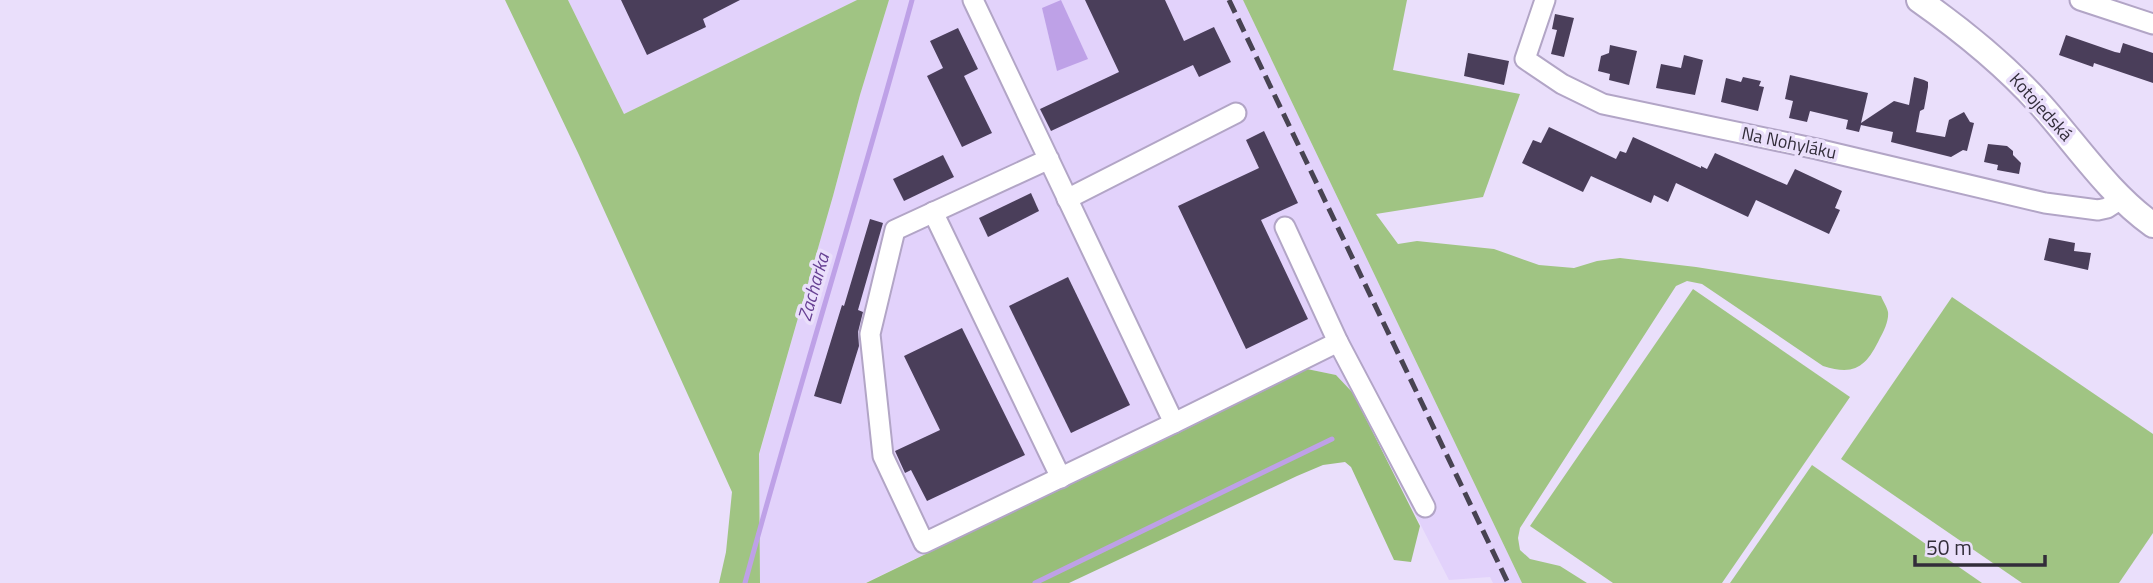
<svg xmlns="http://www.w3.org/2000/svg" width="2153" height="583" viewBox="0 0 2153 583" font-family="'Titillium Web',sans-serif">
  <style>
    .built { fill: #e2d2fb }
    .green { fill: #a0c483 }
    .forest { fill: #98be79 }
    .water { fill: #bea1e7 }
    .lines { fill: none; stroke-linecap: round; stroke-linejoin: round }
    .stream { stroke: #bea1e7; stroke-width: 5 }
    .building { fill: #4a3e5a }
    .minor-casing { stroke: #b2a5c6; stroke-width: 23 }
    .major-casing { stroke: #b2a5c6; stroke-width: 28 }
    .minor { stroke: #fff; stroke-width: 19 }
    .major { stroke: #fff; stroke-width: 24 }
    .rail { stroke: #484352; stroke-width: 5; stroke-dasharray: 14 7; stroke-linecap: butt }
    .labels { text-anchor: middle; stroke-width: 7; stroke-linejoin: round; paint-order: stroke }
    .street-label { font-size: 18px; fill: #322d3a; stroke: #eadffb }
    .water-label { font-size: 19px; font-style: italic; fill: #674193; stroke: #eadffb }
  </style>
  <rect width="100%" height="100%" fill="#eadffb"/>
  <g class="built">
    <polygon points="568,0 857,0 624,114"/>
    <polygon points="889,0 1243,0 1522,583 1493,583 1490,577 1449,580 1353,393 1336,375 1307,369 865,583 760,583 759,455 833,196 860,95"/>
  </g>
  <g class="green">
    <polygon points="505,0 568,0 624,114 857,0 889,0 860,95 833,196 759,454 760,583 719,583 726,552 732,492 579,155"/>
    <path d="M1243 0H1407L1393 70 1520 94 1483 197 1376 214 1398 244 1417 241 1494 249 1539 265 1574 268 1597 261 1620 258 1696 267 1881 296C1883 301 1887 307 1888 312 1889 320 1884 331 1880 338 1866 367 1855 376 1823 366L1702 284 1687 281 1676 286 1520 528 1518 538 1520 550 1530 559 1560 566 1587 583H1522Z"/>
    <polygon points="1693,289 1850,397 1722,583 1613,583 1530,526"/>
    <polygon points="1952,297 2153,434 2153,533 2119,583 2022,583 1841,459"/>
    <polygon points="1812,465 1982,583 1730,583"/>
  </g>
  <polygon class="forest" points="1307,369 1336,375 1353,393 1420,526 1411,562 1394,560 1351,467 1345,462 1323,465 1297,476 1069,583 866,583"/>
  <polygon class="water" points="1061,0 1088,59 1057,71 1042,8"/>
  <g class="lines">
    <g class="stream">
      <path d="M745 583C798 388 859 195 912 0"/>
      <polyline points="1035,583 1332,439"/>
    </g>
  </g>
  <g class="building">
    <polygon points="621,0 740,0 703,19 706,27 647,55"/>
    <polygon points="1085,0 1165,0 1184,41 1214,27 1231,62 1199,77 1193,65 1051,131 1040,109 1119,72"/>
    <polygon points="1555,14 1574,18 1564,57 1551,54 1557,30 1552,29"/>
    <polygon points="958,28 978,69 964,76 992,133 962,147 927,76 943,68 930,41"/>
    <polygon points="2066,35 2115,52 2120,53 2123,43 2153,53 2153,83 2094,63 2093,67 2059,55"/>
    <polygon points="1610,45 1637,51 1629,85 1609,80 1610,74 1598,71 1601,56 1609,53"/>
    <polygon points="1468,53 1509,61 1504,85 1464,76"/>
    <polygon points="1684,55 1703,60 1695,95 1656,88 1661,64 1681,68"/>
    <polygon points="1790,75 1868,93 1861,123 1894,101 1909,105 1914,77 1924,80 1928,82 1928,87 1924,109 1920,111 1916,132 1945,137 1949,120 1964,112 1970,122 1974,123 1967,151 1963,150 1951,157 1891,142 1893,132 1861,125 1859,132 1846,129 1848,120 1810,111 1807,122 1789,118 1793,101 1785,99"/>
    <polygon points="1743,77 1761,81 1759,86 1764,87 1758,111 1721,102 1726,78 1741,82"/>
    <polygon points="1549,127 1616,159 1620,151 1626,153 1633,137 1701,168 1701,166 1707,169 1715,153 1787,185 1795,169 1842,191 1835,208 1840,210 1829,234 1756,200 1748,217 1676,183 1668,202 1654,195 1651,203 1591,176 1583,192 1522,163 1533,140 1541,143"/>
    <polygon points="1264,131 1298,203 1261,220 1308,319 1246,349 1178,206 1259,168 1246,140"/>
    <polygon points="1988,144 2007,146 2013,151 2013,155 2021,163 2019,174 1997,170 1998,165 1984,162"/>
    <polygon points="943,155 954,177 904,201 893,179"/>
    <polygon points="1031,193 1039,211 988,237 979,218"/>
    <polygon points="870,219 883,223 858,310 863,312 858,332 859,346 841,404 814,396 842,305 844,306"/>
    <polygon points="2049,238 2075,243 2074,251 2091,253 2088,270 2044,260"/>
    <polygon points="1068,277 1130,405 1071,433 1009,306"/>
    <polygon points="962,328 1025,455 927,501 911,470 905,473 895,451 940,430 904,356"/>
  </g>
  <g class="lines">
    <defs>
      <g id="minor">
        <polyline points="973,0 1174,423 924,543 883,456 870,334 895,230 1049,159"/>
        <polyline points="1545,0 1525,59 1562,84 1603,104 1817,149 2045,203 2098,210 2107,208 2121,199"/>
        <polyline points="2080,0 2153,24"/>
        <polyline points="1067,199 1236,113"/>
        <polyline points="933,212 1061,478"/>
        <polyline points="1285,227 1338,342"/>
        <polyline points="1174,423 1338,342 1425,507"/>
      </g>
      <path id="major" d="M1919 0C1963 31 2004 64 2040 104 2077 145 2108 193 2153 225"/>
    </defs>
    <use href="#minor" class="minor-casing"/>
    <use href="#major" class="major-casing"/>
    <use href="#minor" class="minor"/>
    <use href="#major" class="major"/>
    <polyline class="rail" points="1229,0 1508,583"/>
  </g>
  <g class="labels">
    <g class="street-label">
      <text transform="translate(2041 107) rotate(48)" y="6">Kotojedská</text>
      <text transform="translate(1789 143) rotate(12)" y="6">Na Nohyláku</text>
    </g>
    <g class="water-label">
      <text transform="translate(813 287) rotate(-74)" y="7">Zacharka</text>
    </g>
  </g>
  <path d="M1915 555v10h130v-10" fill="none" stroke="#322d3a" stroke-width="3.5"/>
  <text x="1926" y="555" font-size="21" fill="#322d3a" stroke="#eadffb" stroke-width="5" paint-order="stroke">50 m</text>
</svg>
